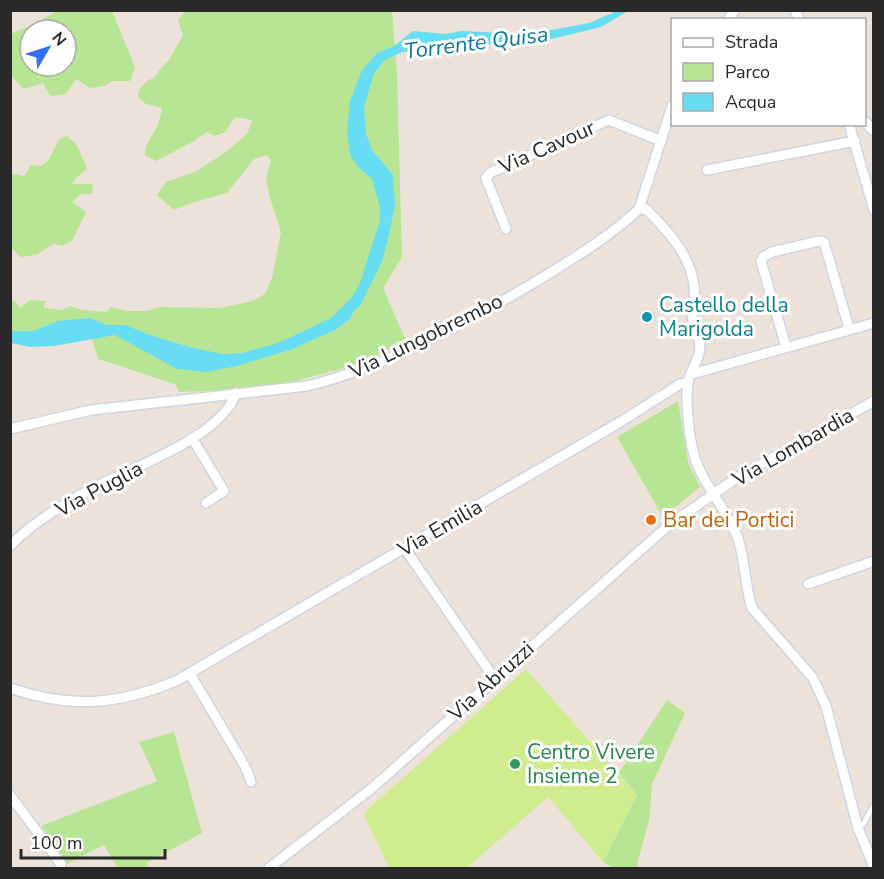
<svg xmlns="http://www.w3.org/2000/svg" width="884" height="879" viewBox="0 0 884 879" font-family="'Nunito Sans',sans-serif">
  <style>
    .green { fill: #b8e593; fill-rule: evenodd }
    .pitch { fill: #cfed8e }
    .water { fill: #67ddf3 }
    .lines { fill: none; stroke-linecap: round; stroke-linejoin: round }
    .lane-casing { stroke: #cfd5e2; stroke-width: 8 }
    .street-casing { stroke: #cfd5e2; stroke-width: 12 }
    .lane { stroke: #fff; stroke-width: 4.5 }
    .street { stroke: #fff; stroke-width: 9 }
    .culture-dot { fill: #0f9aa8; stroke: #fff; stroke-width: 2 }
    .food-dot { fill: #e8710a; stroke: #fff; stroke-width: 2 }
    .leisure-dot { fill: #2e9e5b; stroke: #fff; stroke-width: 2 }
    .labels { text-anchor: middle; stroke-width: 6; stroke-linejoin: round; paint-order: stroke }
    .street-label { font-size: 21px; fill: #292929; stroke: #fff }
    .culture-label { font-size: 21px; fill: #0d838f; stroke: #fff; text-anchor: start }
    .food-label { font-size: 21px; fill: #c56008; stroke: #fff; text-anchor: start }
    .leisure-label { font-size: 21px; fill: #27864d; stroke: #fff; text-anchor: start }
    .water-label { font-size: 22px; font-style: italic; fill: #087a9d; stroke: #fff }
  </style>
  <rect width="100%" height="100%" fill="#ece2d9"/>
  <g class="green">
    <path d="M57 11H112L135 67 130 81H112L104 86 90 88 76 79 66 94 50 96 43 83 24 89 11 76V34L36 23ZM30 30H66V66H30Z"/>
    <path d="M186 11H392L397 73 402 257 383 288 406 341 359 364 266 389 179 392 176 385C150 376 125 367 98 359L87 322 48 335 11 334 10 301H14L20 308 30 300 45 301 44 308 62 310 70 306 82 310 107 312 110 307 127 311H147L160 307 220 308 252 301 265 294 272 278 281 232 269 195 266 177 271 160 267 155 254 159 227 193 194 202 174 210 157 195 166 182 195 172 226 152 247 134 252 120 235 117 225 132 215 136 207 132 192 142 156 161 145 155C146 143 149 141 154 132 159 125 160 117 162 108L146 104 138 97 139 90 147 81 155 77 160 69 169 60 183 35 178 20Z"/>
    <polygon points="67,136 77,145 87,169 77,177 72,184 93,184 92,194 81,194 72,202 86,212 72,241 62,246 54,244 36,255 20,257 11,247 11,176 14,174 24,176 31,165 40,166 48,161 59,139"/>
    <polygon points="678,401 688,462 700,487 663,517 617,437"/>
    <polygon points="667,700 685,713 652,784 649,820 637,865 639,868 612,867 603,862 637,795 619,773"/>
    <polygon points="174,732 202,833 146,863 149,868 118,868 104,845 67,864 41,826 157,781 139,742"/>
  </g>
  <polygon class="pitch" points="526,669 637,795 603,862 548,797 467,868 389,868 364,815 368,809"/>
  <polygon class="water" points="617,11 628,11 601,27 539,42 477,45 402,52 385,60 374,73 364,107 366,134 372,150 393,175 395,205 389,235 382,261 360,306 354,310 350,319 335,330 290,350 237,366 206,372 177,369 115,335 54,346 30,347 11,343 11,331 33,331 58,321 91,318 107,325 125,325 150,335 193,348 223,354 242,353 278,343 331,318 352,297 360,283 380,220 380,207 372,179 359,168 350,155 347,131 350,101 362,70 377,53 394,46 413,31 445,34 461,31 530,34 589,23"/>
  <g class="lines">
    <defs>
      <polyline id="lane" points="859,827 864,823 874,804"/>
      <g id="street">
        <polyline points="795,10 799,20"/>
        <polyline points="728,20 735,10"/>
        <polyline points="864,121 874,131"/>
        <polyline points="849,124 874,210"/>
        <polyline points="707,170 855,141"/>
        <path d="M639 209H646C667 230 690 254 694 285 696 297 691 310 693 321 695 331 700 338 700 348 699 361 690 370 688 383 685 401 689 437 694 455 703 485 726 508 737 536 746 560 744 584 752 608L813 678 826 706 858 828 874 867"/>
        <polyline points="639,209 672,106"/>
        <polyline points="506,229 486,178 490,173 609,120 661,141"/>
        <polyline points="786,347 761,261 763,257 772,252 819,241 824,242 849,328"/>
        <polyline points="692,374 874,323"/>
        <path d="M10 429 91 410 307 386C385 367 466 323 535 282 571 260 608 238 639 209"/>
        <polyline points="192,438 224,491 206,503"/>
        <path d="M10 546C33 522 64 504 93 488 131 468 222 437 236 393"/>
        <polyline points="405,549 494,678"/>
        <polyline points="808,584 874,561"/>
        <polyline points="190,674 246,768 251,782"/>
        <path d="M10 688C71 709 117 705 176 681L622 421 680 384 688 382"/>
        <polyline points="10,795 61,864"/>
        <polyline points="269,868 371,789 669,525 738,477 874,401"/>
      </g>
    </defs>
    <use href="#lane" class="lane-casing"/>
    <use href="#street" class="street-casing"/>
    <use href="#lane" class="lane"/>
    <use href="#street" class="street"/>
  </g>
  <circle class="culture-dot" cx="647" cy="317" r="6"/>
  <circle class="food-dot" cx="651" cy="520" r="6"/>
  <circle class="leisure-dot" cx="515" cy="764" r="6"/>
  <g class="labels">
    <g class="street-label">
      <text transform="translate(547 147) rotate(-24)" y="7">Via Cavour</text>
      <text transform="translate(426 336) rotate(-26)" y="7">Via Lungobrembo</text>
      <text transform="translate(793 447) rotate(-30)" y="7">Via Lombardia</text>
      <text transform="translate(99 489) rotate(-28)" y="7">Via Puglia</text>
      <text transform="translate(440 528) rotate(-30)" y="7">Via Emilia</text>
      <text transform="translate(491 681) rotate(-42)" y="7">Via Abruzzi</text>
    </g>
    <g class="culture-label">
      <text x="659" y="312">Castello della<tspan x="659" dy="24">Marigolda</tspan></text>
    </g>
    <g class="food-label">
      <text x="663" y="527">Bar dei Portici</text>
    </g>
    <g class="leisure-label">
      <text x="527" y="759">Centro Vivere<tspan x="527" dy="24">Insieme 2</tspan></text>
    </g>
    <g class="water-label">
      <text transform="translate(476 42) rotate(-7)" y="8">Torrente Quisa</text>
    </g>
  </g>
  <rect width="884" height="879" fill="none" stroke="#292929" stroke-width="24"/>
  <rect x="671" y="18" width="195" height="108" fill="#ffffff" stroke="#a9a9a9" stroke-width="1.5"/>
  <rect x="683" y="38" width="30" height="9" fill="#ffffff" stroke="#a9a9a9" stroke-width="1.5"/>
  <text x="725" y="48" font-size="18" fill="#292929">Strada</text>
  <rect x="683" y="63" width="30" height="18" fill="#b8e593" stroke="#a9a9a9" stroke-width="1.5"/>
  <text x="725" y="78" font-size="18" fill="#292929">Parco</text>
  <rect x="683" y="93" width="30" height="18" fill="#67ddf3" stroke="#a9a9a9" stroke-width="1.5"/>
  <text x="725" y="108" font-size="18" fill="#292929">Acqua</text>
  <g transform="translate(48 48) rotate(51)"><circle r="28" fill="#ffffff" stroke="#a9a9a9" stroke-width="1.5"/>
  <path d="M0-4.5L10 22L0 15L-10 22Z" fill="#336fff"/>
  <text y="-9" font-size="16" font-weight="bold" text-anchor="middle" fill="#292929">N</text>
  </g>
  <path d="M21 849v9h144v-9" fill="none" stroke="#292929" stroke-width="3"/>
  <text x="30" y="849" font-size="18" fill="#292929" stroke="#ffffff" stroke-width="4.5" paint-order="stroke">100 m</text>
</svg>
